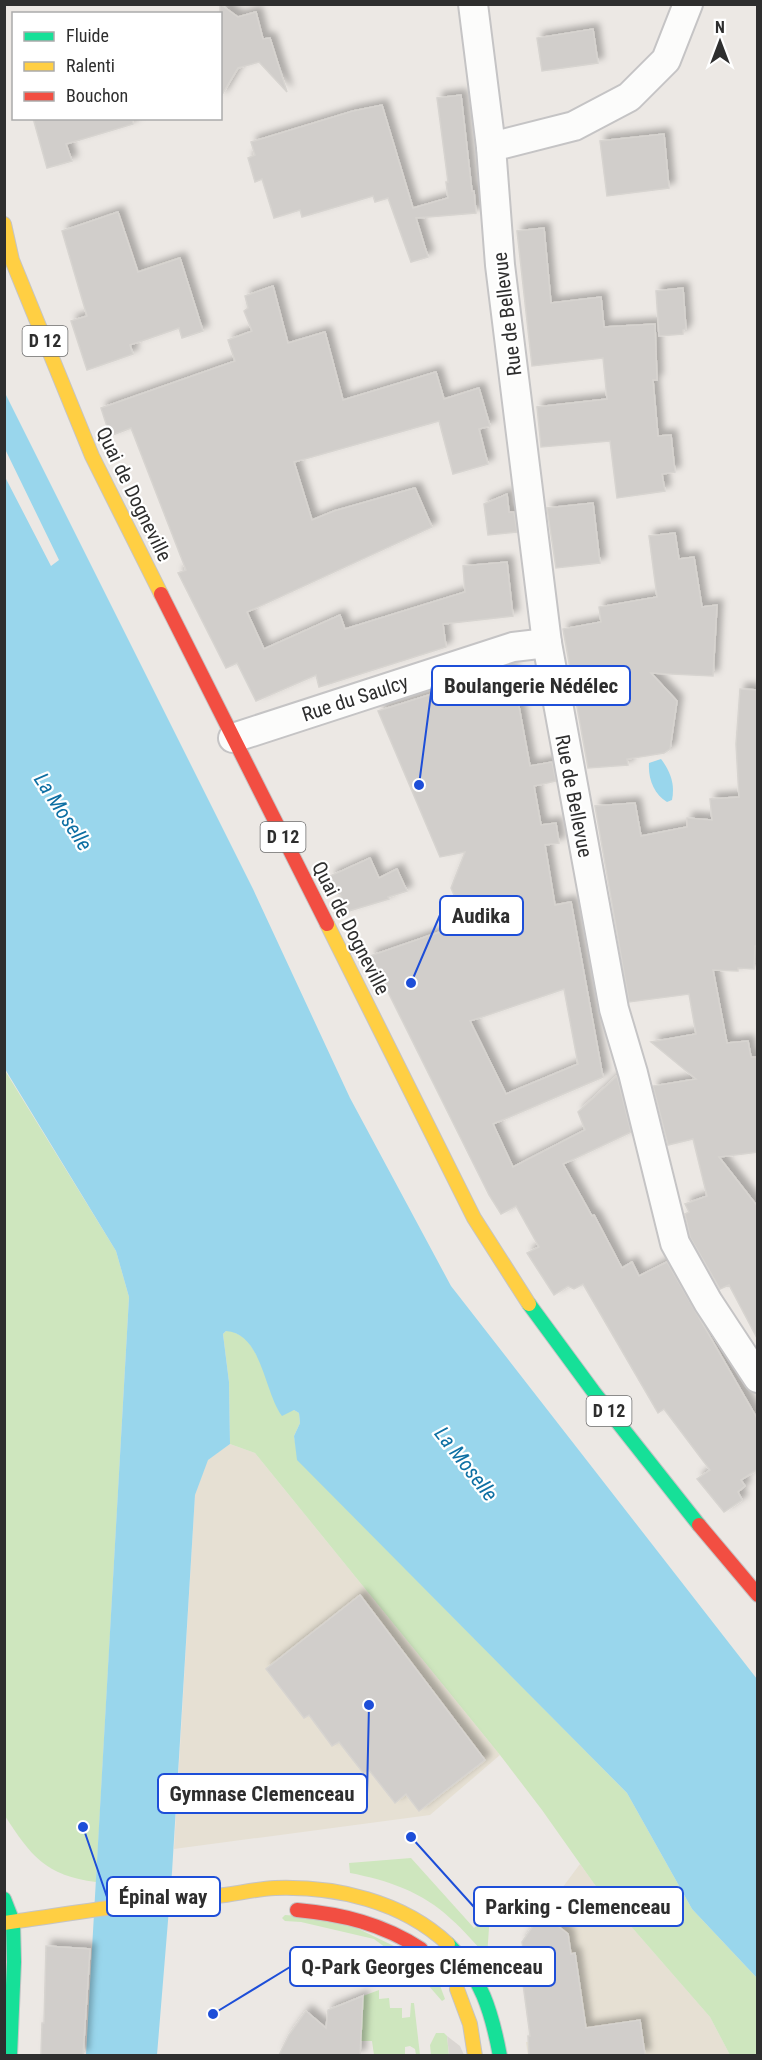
<svg xmlns="http://www.w3.org/2000/svg" width="762" height="2060" viewBox="0 0 762 2060" font-family="'Roboto Condensed',sans-serif">
  <style>
    .education { fill: #e6e0d3 }
    .green { fill: #cee6be }
    .plaza { fill: #dad6d2 }
    .water { fill: #99d6ec }
    .building { fill: #d1cecb; stroke: #d7d4d0; stroke-width: 1.5; fill-rule: evenodd; filter: url(#shadow) }
    .lines { fill: none; stroke-linecap: round; stroke-linejoin: round }
    .street-casing { stroke: #c5c4c5; stroke-width: 32 }
    .fast-casing { stroke: #c5c4c5; stroke-width: 16 }
    .slow-casing { stroke: #c5c4c5; stroke-width: 16 }
    .jam-casing { stroke: #c5c4c5; stroke-width: 16 }
    .street { stroke: #fcfcfb; stroke-width: 28 }
    .fast { stroke: #16e098; stroke-width: 14 }
    .slow { stroke: #ffcf43; stroke-width: 14 }
    .jam { stroke: #f24e42; stroke-width: 14 }
    .labels { text-anchor: middle; stroke-width: 4.5; stroke-linejoin: round; paint-order: stroke }
    .shield { fill: #fff; stroke: #6d6d6d; stroke-width: 1.5 }
    .shield-label { font-size: 18px; font-weight: bold; fill: #2e2e2e }
    .street-label { font-size: 20px; fill: #2e2e2e; stroke: #fff }
    .water-label { font-size: 21px; font-style: italic; fill: #0d6fa3; stroke: #fff }
    .leader { fill: none; stroke: #1d4ed8; stroke-width: 2 }
    .callout-dot { fill: #1d4ed8; stroke: #fff; stroke-width: 2 }
    .callout { fill: #fff; stroke: #1d4ed8; stroke-width: 2 }
    .callout-label { font-size: 21px; text-anchor: middle; font-weight: bold; fill: #2e2e2e }
  </style>
  <defs>
    <filter id="shadow"><feDropShadow dx="5.5" dy="-5.5" stdDeviation="3" flood-color="#0004"/></filter>
  </defs>
  <rect width="100%" height="100%" fill="#ece8e4"/>
  <g class="education">
    <polygon points="230,1444 255,1453 500,1755 430,1815 174,1849 195,1495 207,1460"/>
    <polygon points="580,1864 595,1885 710,2017 730,2055 528,2055 526,2042 528,2042 528,2036 530,2036 520,1962 524,1961 522,1942"/>
  </g>
  <g class="green">
    <path d="M4 1069 116 1251 129 1297 96 1882C46 1876 31 1856 5 1816Z"/>
    <polygon points="226,1331 232,1331 247,1339 290,1411 294,1410 299,1413 300,1423 294,1436 298,1460 627,1793 692,1909 757,1978 757,2055 730,2055 710,2017 595,1885 542,1810 500,1755 255,1453 230,1444 229,1382 223,1334"/>
    <path d="M411 1858 474 1928 490 1914 487 1956C475 1944 464 1930 451 1919 423 1892 387 1880 350 1873L349 1863Z"/>
    <polygon points="285,1915 338,1919 427,1962 439,1983 445,1999 442,2001 414,1969 374,1939 301,1922 285,1921 282,1918"/>
    <polygon points="379,1990 379,1999 389,1998 390,2008 402,2008 402,2018 410,2017 411,2003 414,2003 420,2055 416,2055 415,2049 410,2046 405,2047 405,2055 374,2055 372,2041 361,2041 363,1996"/>
    <polygon points="436,2033 444,2033 447,2036 449,2055 431,2055 430,2045"/>
  </g>
  <polygon class="plaza" points="447,2036 460,2046 464,2055 449,2055"/>
  <g class="water">
    <path d="M5 393 253 889 350 1098 451 1286 757 1679V1978L692 1909 627 1793 297 1460 294 1436 300 1423 299 1413 294 1410 282 1416C264 1392 262 1333 226 1331L223 1334 229 1382 230 1444 208 1460 195 1495 172 1872 157 2055H86L129 1297 116 1251 5 1069 4 475 51 566 59 560 5 449Z"/>
    <path d="M661 759C671 772 675 785 672 800L667 802C654 794 648 779 649 763Z"/>
  </g>
  <g class="building">
    <polygon points="220,4 238,17 256,12 263,39 270,38 287,92 259,62 238,68 220,98"/>
    <polygon points="593,29 598,63 542,71 537,38"/>
    <polygon points="461,95 472,191 474,191 476,213 416,218 428,257 411,262 388,198 375,202 373,196 302,217 300,210 274,218 262,179 255,182 248,158 255,155 251,142 353,111 382,105 413,208 448,198 446,182 448,182 437,98"/>
    <polygon points="33,118 132,118 133,124 66,144 72,161 47,168"/>
    <polygon points="664,134 669,188 607,196 600,141"/>
    <polygon points="118,212 138,272 180,258 203,331 182,338 179,328 130,345 133,354 87,370 71,321 87,316 62,231"/>
    <polygon points="544,228 551,303 601,297 604,327 655,324 657,380 653,380 658,436 671,435 675,472 662,474 665,491 617,498 610,441 541,447 537,407 607,399 603,358 532,366 517,231"/>
    <polygon points="273,286 288,343 325,332 343,400 436,372 444,399 479,388 490,426 479,429 488,464 453,474 439,421 294,462 312,520 334,511 415,488 432,527 247,612 264,649 340,615 345,629 465,592 463,566 507,562 513,616 443,624 446,647 319,687 316,675 256,701 237,663 226,668 178,573 186,570 131,428 110,436 101,408 235,361 228,340 252,331 244,311 248,308 245,296"/>
    <polygon points="683,288 686,329 683,330 683,334 659,336 656,291"/>
    <polygon points="507,494 509,512 514,512 517,532 488,535 484,504"/>
    <polygon points="593,503 600,563 556,568 547,508"/>
    <polygon points="675,533 679,559 694,557 702,607 717,605 713,676 651,673 677,701 670,749 664,753 627,759 628,765 588,768 563,629 601,622 599,607 657,597 649,536"/>
    <path d="M512 669 530 766 552 762 556 781 534 786 541 825 556 823 559 843 545 845 555 905 571 902 603 1077 493 1124 513 1167 585 1130 578 1112 617 1076 631 1132 563 1164 592 1216 594 1215 622 1268 632 1262 639 1276 667 1262 758 1420V1469L741 1480 745 1486 738 1492 742 1500 724 1512 697 1479 710 1470 664 1409 658 1413 583 1284 574 1289 568 1286 554 1295 527 1253 539 1247 516 1206 501 1214 489 1195 370 956 466 923 451 888 465 852 440 857 378 711ZM564 989 578 1064 506 1094 470 1021Z"/>
    <polygon points="740,689 758,690 758,946 755,946 754,969 738,968 738,971 713,970 727,1043 748,1041 751,1057 758,1057 758,1152 719,1157 758,1207 758,1340 729,1285 720,1289 690,1237 685,1214 689,1212 685,1204 707,1196 693,1139 668,1145 653,1086 696,1079 651,1042 696,1034 689,994 629,1002 595,806 635,803 641,836 687,827 687,818 712,820 710,799 739,797 736,744"/>
    <polygon points="370,858 379,878 397,869 407,891 388,897 389,899 342,913 335,900 341,897 330,876"/>
    <polygon points="360,1595 485,1760 419,1811 406,1794 395,1803 369,1770 364,1774 339,1742 332,1746 309,1715 304,1718 266,1669"/>
    <polygon points="554,1923 568,1934 571,1954 575,1953 586,2028 640,2020 645,2055 529,2055 528,2036 530,2036 520,1962 525,1961 522,1942 533,1926"/>
    <polygon points="46,1946 90,1949 83,2055 41,2055 42,2023 44,2023"/>
    <polygon points="363,1996 360,2055 279,2055 289,2035 306,2011 326,2028 328,2010"/>
  </g>
  <g class="lines">
    <defs>
      <g id="street">
        <polyline points="473,4 491,147 500,265 547,643 614,1009 633,1073 675,1243 708,1302 758,1378"/>
        <polyline points="491,147 574,126 629,97 666,60 688,4"/>
        <polyline points="233,738 513,647 547,643"/>
      </g>
      <g id="fast">
        <polyline points="529,1304 593,1391 699,1525"/>
        <polyline points="4,1899 13,1922 14,1962 10,2056"/>
        <path d="M448 1944C481 1975 492 2013 500 2056"/>
      </g>
      <g id="slow">
        <polyline points="4,224 12,260 92,456 161,594"/>
        <polyline points="327,924 474,1218 529,1304"/>
        <path d="M4 1923C75 1913 145 1901 216 1896 236 1894 255 1889 275 1888 336 1886 402 1901 448 1944"/>
        <polyline points="457,1989 470,2024 475,2056"/>
      </g>
      <g id="jam">
        <polyline points="161,594 327,924"/>
        <polyline points="699,1525 758,1595"/>
        <path d="M297 1910C342 1914 383 1924 421 1949"/>
      </g>
    </defs>
    <use href="#street" class="street-casing"/>
    <use href="#fast" class="fast-casing"/>
    <use href="#slow" class="slow-casing"/>
    <use href="#jam" class="jam-casing"/>
    <use href="#street" class="street"/>
    <use href="#fast" class="fast"/>
    <use href="#slow" class="slow"/>
    <use href="#jam" class="jam"/>
  </g>
  <g class="labels">
    <g class="shield">
      <rect x="22.5" y="326" width="45" height="30" rx="4.5"/>
      <rect x="260.5" y="822" width="45" height="30" rx="4.5"/>
      <rect x="586.5" y="1396" width="45" height="30" rx="4.5"/>
    </g>
    <g class="shield-label">
      <text x="45" y="347">D 12</text>
      <text x="283" y="843">D 12</text>
      <text x="609" y="1417">D 12</text>
    </g>
    <g class="street-label">
      <text transform="translate(507 314) rotate(-97)" y="7">Rue de Bellevue</text>
      <text transform="translate(134 494) rotate(64)" y="7">Quai de Dogneville</text>
      <text transform="translate(355 698) rotate(-18)" y="7">Rue du Saulcy</text>
      <text transform="translate(574 796) rotate(79)" y="7">Rue de Bellevue</text>
      <text transform="translate(351 928) rotate(63)" y="7">Quai de Dogneville</text>
    </g>
    <g class="water-label">
      <text transform="translate(63 812) rotate(57)" y="7">La Moselle</text>
      <text transform="translate(466 1464) rotate(52)" y="7">La Moselle</text>
    </g>
  </g>
  <path class="leader" d="M419 785L432 686M411 983L440 915M369 1705L367 1794M83 1827L107 1897M411 1837L474 1907M213 2014L290 1967"/>
  <g class="callout-dot">
    <circle cx="419" cy="785" r="6"/>
    <circle cx="411" cy="983" r="6"/>
    <circle cx="369" cy="1705" r="6"/>
    <circle cx="83" cy="1827" r="6"/>
    <circle cx="411" cy="1837" r="6"/>
    <circle cx="213" cy="2014" r="6"/>
  </g>
  <g class="callout">
    <rect x="432" y="666" width="198" height="39" rx="6"/>
    <rect x="440" y="896" width="83" height="39" rx="6"/>
    <rect x="158" y="1774" width="209" height="39" rx="6"/>
    <rect x="107" y="1877" width="113" height="39" rx="6"/>
    <rect x="474" y="1887" width="209" height="39" rx="6"/>
    <rect x="290" y="1947" width="265" height="39" rx="6"/>
  </g>
  <g class="callout-label">
    <text x="531" y="693">Boulangerie Nédélec</text>
    <text x="481" y="923">Audika</text>
    <text x="262" y="1801">Gymnase Clemenceau</text>
    <text x="163" y="1904">Épinal way</text>
    <text x="578" y="1914">Parking - Clemenceau</text>
    <text x="422" y="1974">Q-Park Georges Clémenceau</text>
  </g>
  <rect width="762" height="2060" fill="none" stroke="#2e2e2e" stroke-width="12"/>
  <rect x="12" y="12" width="210" height="108" fill="#ffffff" stroke="#ababab" stroke-width="1.5"/>
  <rect x="24" y="32" width="30" height="9" fill="#16e098" stroke="#ababab" stroke-width="1.5"/>
  <text x="66" y="42" font-size="18" fill="#2e2e2e">Fluide</text>
  <rect x="24" y="62" width="30" height="9" fill="#ffcf43" stroke="#ababab" stroke-width="1.5"/>
  <text x="66" y="72" font-size="18" fill="#2e2e2e">Ralenti</text>
  <rect x="24" y="92" width="30" height="9" fill="#f24e42" stroke="#ababab" stroke-width="1.5"/>
  <text x="66" y="102" font-size="18" fill="#2e2e2e">Bouchon</text>
  <g transform="translate(720 42)" stroke="#ffffff" stroke-width="4.5" paint-order="stroke">
  <path d="M0-4.5L10 22L0 15L-10 22Z" fill="#2e2e2e"/>
  <text y="-9" font-size="16" font-weight="bold" text-anchor="middle" fill="#2e2e2e">N</text>
  </g>
</svg>
